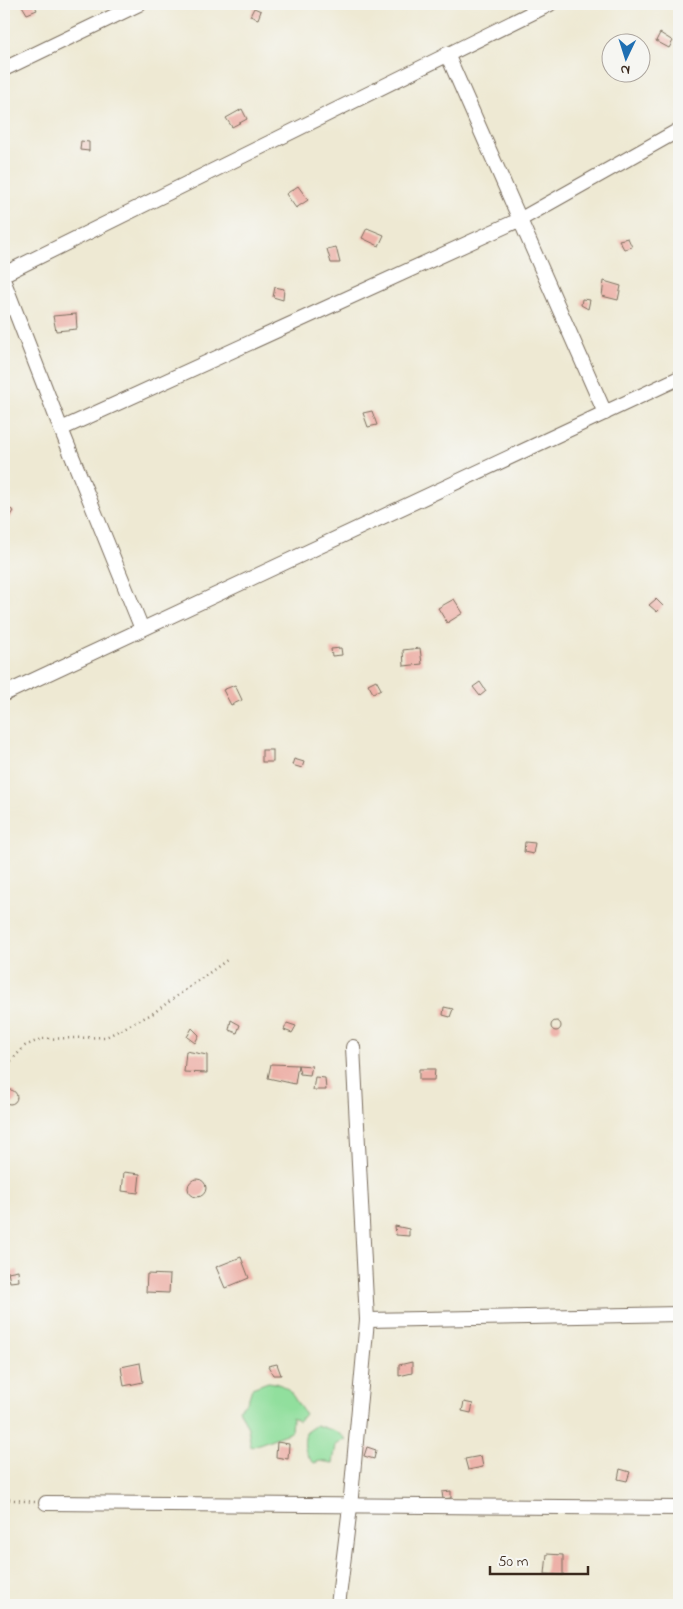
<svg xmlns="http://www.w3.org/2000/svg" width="683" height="1609" viewBox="0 0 683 1609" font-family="'Indie Flower',sans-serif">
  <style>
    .green { fill: #91df9d; stroke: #66845e }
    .building { fill: #edb0a7 }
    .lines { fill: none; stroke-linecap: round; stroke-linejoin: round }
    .minor-casing { stroke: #7a6d5d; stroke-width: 16 }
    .path { stroke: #7a6d5d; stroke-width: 2.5; stroke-dasharray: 1 4; stroke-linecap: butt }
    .minor { stroke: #fff; stroke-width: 14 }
  </style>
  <rect width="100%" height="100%" fill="#f6f6f2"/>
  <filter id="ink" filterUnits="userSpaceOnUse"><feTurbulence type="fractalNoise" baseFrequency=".02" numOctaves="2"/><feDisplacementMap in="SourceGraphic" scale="10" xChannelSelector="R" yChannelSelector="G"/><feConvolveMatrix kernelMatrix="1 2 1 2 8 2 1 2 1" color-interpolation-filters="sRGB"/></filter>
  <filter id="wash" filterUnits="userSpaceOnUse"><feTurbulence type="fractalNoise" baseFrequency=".0096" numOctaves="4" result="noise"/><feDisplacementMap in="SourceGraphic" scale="20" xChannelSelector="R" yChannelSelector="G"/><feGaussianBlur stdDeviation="1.12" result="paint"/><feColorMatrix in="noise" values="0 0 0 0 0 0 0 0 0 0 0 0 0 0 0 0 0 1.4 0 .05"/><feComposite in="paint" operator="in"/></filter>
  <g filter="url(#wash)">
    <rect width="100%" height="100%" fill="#eee9d3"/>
    <g class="green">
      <path d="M268 1382C291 1384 292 1397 305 1414L299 1421 292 1417 291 1432 251 1447 248 1428 239 1409 248 1401 252 1388Z"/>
      <path d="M316 1425 337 1432 346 1439 336 1445 333 1463 320 1461 314 1463C304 1453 303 1446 306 1432Z"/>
    </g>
    <g id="blocks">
      <g class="building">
        <polygon points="21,4 34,4 37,10 27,14"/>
        <polygon points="254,8 261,11 258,19 250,16"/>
        <polygon points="660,33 673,41 669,48 656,41"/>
        <polygon points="242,109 247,119 232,127 226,118"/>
        <polygon points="81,141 89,142 89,151 80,150"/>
        <polygon points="298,186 308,200 296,208 286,194"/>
        <polygon points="367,228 384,235 379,246 362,238"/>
        <polygon points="628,238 632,247 624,249 619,240"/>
        <polygon points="336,247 340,263 331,263 327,249"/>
        <polygon points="604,281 621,286 618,300 602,296"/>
        <polygon points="275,287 284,289 283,300 273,297"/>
        <polygon points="582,299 590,300 588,309 581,305"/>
        <polygon points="76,314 77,329 56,331 53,316"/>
        <polygon points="372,411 377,425 368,427 363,413"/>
        <polygon points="4,506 14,511 8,520 4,519"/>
        <polygon points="454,599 463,613 447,623 438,608"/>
        <polygon points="656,599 663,606 657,612 649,605"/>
        <polygon points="341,648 342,655 332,656 331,649"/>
        <polygon points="420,648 422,664 404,666 403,650"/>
        <polygon points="376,680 381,689 373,693 368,684"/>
        <polygon points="480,682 486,691 480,696 473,687"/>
        <polygon points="235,685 242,700 231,705 223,690"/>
        <rect x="262" y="750" width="11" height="12"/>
        <polygon points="294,759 304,762 302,768 292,765"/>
        <polygon points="525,842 535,843 533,854 524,852"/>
        <polygon points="444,1007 453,1009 450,1017 443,1015"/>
        <polygon points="231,1020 240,1025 237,1033 229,1030"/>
        <circle cx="556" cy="1026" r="5"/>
        <polygon points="287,1023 296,1026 292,1033 284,1030"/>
        <polygon points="192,1028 199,1035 195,1043 187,1037"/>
        <polygon points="186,1051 207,1055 207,1073 184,1072"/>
        <polygon points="271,1064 298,1065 295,1084 268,1078"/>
        <polygon points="298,1065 312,1066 310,1075 300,1074"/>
        <polygon points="419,1069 435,1069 434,1080 419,1080"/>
        <polygon points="315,1077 325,1078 326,1090 313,1090"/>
        <circle cx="10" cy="1097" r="7"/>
        <polygon points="124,1172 140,1174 138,1193 122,1191"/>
        <circle cx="197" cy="1188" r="9"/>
        <polygon points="395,1226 409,1229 409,1236 396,1235"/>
        <polygon points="241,1257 249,1278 225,1288 216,1267"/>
        <polygon points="18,1270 19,1281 10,1282 8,1272"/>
        <polygon points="147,1274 170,1275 169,1293 146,1292"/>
        <polygon points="412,1362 412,1373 399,1376 399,1365"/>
        <polygon points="140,1363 143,1382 124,1386 121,1367"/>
        <polygon points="277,1364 281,1375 273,1375 268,1366"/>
        <polygon points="464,1402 473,1404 471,1413 462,1411"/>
        <polygon points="277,1442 289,1444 288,1459 276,1457"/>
        <polygon points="367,1447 376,1450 374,1459 364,1456"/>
        <polygon points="481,1456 483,1467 468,1470 465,1459"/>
        <polygon points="620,1469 630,1472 627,1481 618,1479"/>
        <polygon points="451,1491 451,1498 443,1499 442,1492"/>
        <polygon points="547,1554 563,1555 563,1575 545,1574"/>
      </g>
    </g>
  </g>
  <g filter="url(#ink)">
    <use href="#blocks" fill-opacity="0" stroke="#7a6d5d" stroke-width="1"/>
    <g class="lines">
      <defs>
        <g id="minor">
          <polyline points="447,54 605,413"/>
          <polyline points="4,69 139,4"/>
          <polyline points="4,274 550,4"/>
          <polyline points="4,282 61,429 142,629"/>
          <polyline points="61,429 521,219 679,130"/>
          <polyline points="4,694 679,378"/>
          <polyline points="367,1320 679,1314"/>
          <polyline points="46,1503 679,1508"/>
          <polyline points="338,1605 350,1507 367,1320 353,1047"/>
        </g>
      </defs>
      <use href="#minor" class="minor-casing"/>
      <g class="path">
        <polyline points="4,1068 25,1046 41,1039 106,1037 152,1014 227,960"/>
        <polyline points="4,1499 35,1502"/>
      </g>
      <use href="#minor" class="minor"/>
    </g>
  </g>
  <rect width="683" height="1609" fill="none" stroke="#f6f6f2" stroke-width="20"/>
  <g transform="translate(626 58) rotate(184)"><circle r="24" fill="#f6f6f2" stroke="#aba49d"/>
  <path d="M0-4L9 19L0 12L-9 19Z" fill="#1f6fb2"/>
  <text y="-8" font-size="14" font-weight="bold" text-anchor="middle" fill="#3b2a1e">N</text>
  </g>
  <path d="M490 1566v8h98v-8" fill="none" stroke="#3b2a1e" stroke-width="2.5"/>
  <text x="498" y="1566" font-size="15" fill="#3b2a1e" stroke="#f6f6f2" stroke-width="4" paint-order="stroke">50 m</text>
</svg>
